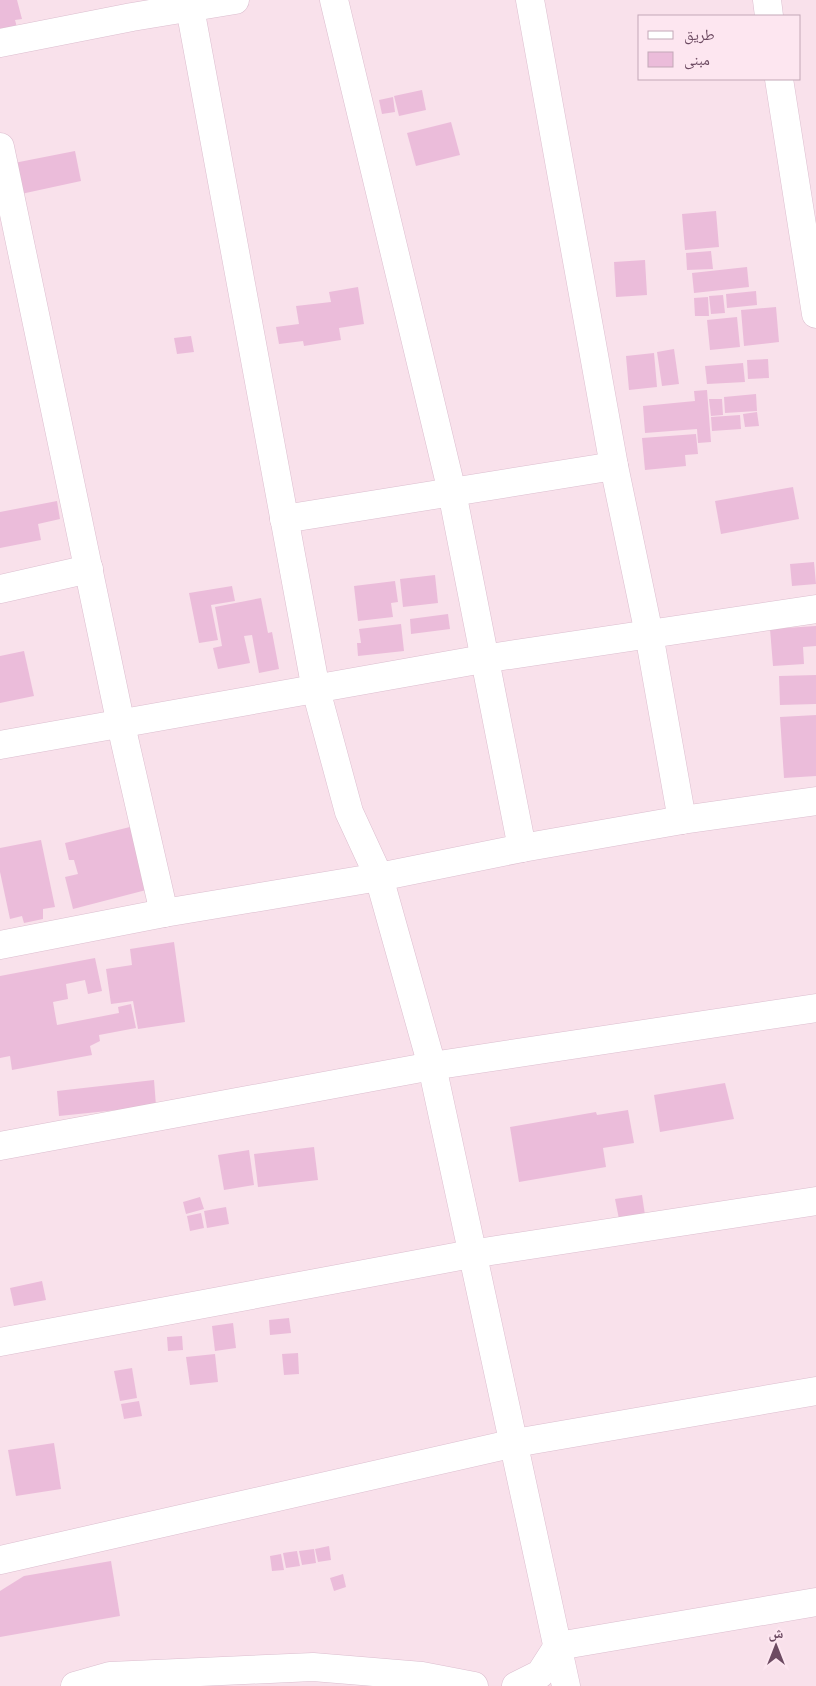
<svg xmlns="http://www.w3.org/2000/svg" width="816" height="1686" viewBox="0 0 816 1686" font-family="Ubuntu,'Noto Naskh Arabic',sans-serif">
  <style>
    .building { fill: #ebbcda }
    .lines { fill: none; stroke-linecap: round; stroke-linejoin: round }
    .minor-casing { stroke: #dcbecf; stroke-width: 29 }
    .minor { stroke: #fff; stroke-width: 28 }
  </style>
  <rect width="100%" height="100%" fill="#f9e1eb"/>
  <g class="building">
    <polygon points="0,0 17,0 22,19 15,20 18,31 0,35"/>
    <polygon points="422,90 426,110 399,116 394,96"/>
    <polygon points="393,97 395,112 382,114 379,100"/>
    <polygon points="451,122 460,155 416,166 407,133"/>
    <polygon points="75,151 81,181 21,194 14,163"/>
    <polygon points="716,211 719,247 685,250 682,214"/>
    <polygon points="711,251 713,269 687,270 686,253"/>
    <polygon points="645,260 647,295 616,297 614,262"/>
    <polygon points="747,267 749,287 694,293 692,273"/>
    <polygon points="358,287 364,324 339,328 341,340 304,346 303,341 279,344 276,327 299,324 296,306 331,302 329,292"/>
    <polygon points="756,291 757,305 727,308 726,294"/>
    <polygon points="723,295 725,313 711,314 709,296"/>
    <polygon points="708,297 709,316 695,316 694,298"/>
    <polygon points="776,307 779,342 744,346 741,310"/>
    <polygon points="737,317 740,347 710,350 707,320"/>
    <polygon points="191,336 194,352 177,354 174,338"/>
    <polygon points="674,349 679,384 662,386 657,352"/>
    <polygon points="654,353 657,387 629,390 626,356"/>
    <polygon points="768,359 769,378 748,379 747,360"/>
    <polygon points="743,363 745,382 707,384 705,366"/>
    <polygon points="707,390 711,442 698,443 697,429 645,433 643,406 695,401 694,391"/>
    <polygon points="756,394 757,411 725,413 724,397"/>
    <polygon points="709,399 722,399 723,415 711,416"/>
    <polygon points="757,412 759,426 745,427 743,414"/>
    <polygon points="740,415 741,429 712,431 711,417"/>
    <polygon points="696,434 698,454 685,455 686,466 645,470 642,438"/>
    <polygon points="793,487 799,519 721,534 715,501"/>
    <polygon points="57,501 60,519 38,524 41,540 0,548 0,512"/>
    <polygon points="814,562 816,584 792,586 790,564"/>
    <polygon points="435,575 438,603 403,607 400,579"/>
    <polygon points="395,581 398,602 391,603 393,617 358,621 354,586"/>
    <polygon points="232,586 235,601 211,605 218,640 199,643 189,593"/>
    <polygon points="261,598 268,633 272,632 279,669 259,673 252,635 244,636 250,663 218,669 213,648 222,646 215,607"/>
    <polygon points="448,614 450,629 411,634 410,619"/>
    <polygon points="401,624 404,651 358,656 357,643 361,643 359,629"/>
    <polygon points="816,626 816,646 803,647 804,664 773,666 770,629"/>
    <polygon points="24,651 34,696 0,703 0,656"/>
    <polygon points="816,675 816,704 780,705 779,676"/>
    <polygon points="816,715 816,776 784,778 780,717"/>
    <polygon points="134,826 150,889 73,909 65,877 78,874 74,860 69,860 65,843"/>
    <polygon points="41,840 55,907 43,909 43,919 24,923 22,916 10,919 0,872 0,848"/>
    <polygon points="174,942 185,1022 138,1029 133,1001 111,1004 106,969 132,965 130,949"/>
    <polygon points="95,958 102,991 88,994 85,980 66,984 68,999 53,1002 57,1025 119,1013 118,1007 131,1004 136,1028 99,1035 100,1041 90,1046 92,1055 12,1070 10,1056 0,1058 0,976"/>
    <polygon points="154,1080 156,1106 59,1116 57,1091"/>
    <polygon points="725,1083 734,1119 660,1132 654,1095"/>
    <polygon points="628,1110 634,1143 603,1148 606,1167 519,1182 510,1127 596,1112 597,1115"/>
    <polygon points="314,1147 318,1180 258,1187 254,1154"/>
    <polygon points="249,1150 254,1185 224,1190 218,1155"/>
    <polygon points="642,1195 645,1215 619,1219 615,1199"/>
    <polygon points="200,1197 204,1209 186,1214 183,1202"/>
    <polygon points="226,1207 229,1224 207,1228 204,1211"/>
    <polygon points="201,1213 204,1228 190,1231 187,1216"/>
    <polygon points="42,1281 46,1300 14,1306 10,1288"/>
    <polygon points="289,1318 291,1333 270,1335 269,1320"/>
    <polygon points="233,1323 236,1348 215,1351 212,1326"/>
    <polygon points="182,1336 183,1350 168,1351 167,1337"/>
    <polygon points="298,1353 299,1374 284,1375 282,1354"/>
    <polygon points="215,1354 218,1382 190,1385 186,1357"/>
    <polygon points="132,1368 137,1398 120,1401 114,1371"/>
    <polygon points="139,1401 142,1416 124,1419 121,1404"/>
    <polygon points="54,1443 61,1489 16,1496 8,1450"/>
    <polygon points="329,1546 331,1560 318,1562 315,1549"/>
    <polygon points="314,1549 316,1563 302,1565 299,1551"/>
    <polygon points="297,1551 300,1566 286,1568 283,1553"/>
    <polygon points="281,1554 284,1570 272,1571 270,1556"/>
    <polygon points="111,1561 120,1616 0,1637 0,1591 24,1576"/>
    <polygon points="343,1574 346,1587 334,1591 330,1578"/>
  </g>
  <g class="lines">
    <defs>
      <g id="minor">
        <polyline points="334,0 452,492 522,848"/>
        <polyline points="530,0 614,466 649,634 682,820"/>
        <polyline points="767,0 769,16"/>
        <polyline points="190,8 316,690 349,812 379,877 432,1066 566,1686"/>
        <polyline points="0,43 132,17 235,0"/>
        <polyline points="779,79 816,314"/>
        <polyline points="0,147 121,725 164,913"/>
        <polyline points="284,519 614,466"/>
        <polyline points="0,589 89,569"/>
        <polyline points="0,745 483,659 816,609"/>
        <polyline points="0,945 164,913 379,877 522,848 682,820 816,801"/>
        <polyline points="0,1146 432,1066 816,1008"/>
        <polyline points="0,1342 471,1254 816,1201"/>
        <polyline points="0,1560 515,1443 816,1391"/>
        <polyline points="75,1686 110,1676 313,1667 422,1676 474,1686"/>
        <polyline points="516,1686 540,1674 558,1646 816,1602"/>
      </g>
    </defs>
    <use href="#minor" class="minor-casing"/>
    <use href="#minor" class="minor"/>
  </g>
  <rect x="638" y="15" width="162" height="65" fill="#fde6f0" stroke="#c3a8b7"/>
  <rect x="648" y="31" width="25" height="8" fill="#ffffff" stroke="#c3a8b7"/>
  <text x="684" y="40" font-size="15" fill="#6d4b62">طريق</text>
  <rect x="648" y="52" width="25" height="15" fill="#ebbcda" stroke="#c3a8b7"/>
  <text x="684" y="65" font-size="15" fill="#6d4b62">مبنى</text>
  <g transform="translate(776 1646)" stroke="#fde6f0" stroke-width="4" paint-order="stroke">
  <path d="M0-4L9 19L0 12L-9 19Z" fill="#6d4b62"/>
  <text y="-8" font-size="14" font-weight="bold" text-anchor="middle" fill="#6d4b62">ش</text>
  </g>
</svg>
